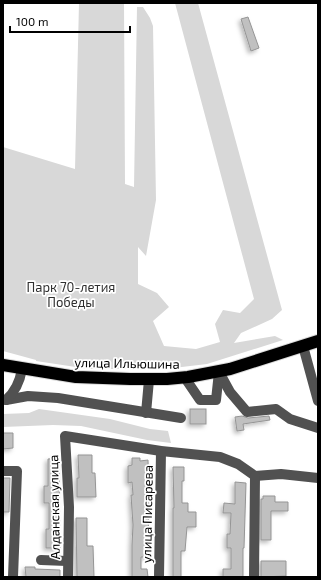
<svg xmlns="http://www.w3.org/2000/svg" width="321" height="580" viewBox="0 0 321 580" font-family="'Exo 2',sans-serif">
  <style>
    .green { fill: #d8d8d8 }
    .building { fill: #c0c0c0; stroke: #959595; filter: url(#shadow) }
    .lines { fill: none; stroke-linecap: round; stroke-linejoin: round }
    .highway-casing { stroke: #dbdbdb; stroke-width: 14 }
    .minor { stroke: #515151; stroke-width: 10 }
    .highway { stroke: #000; stroke-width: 12 }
    .labels { text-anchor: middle; stroke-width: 3.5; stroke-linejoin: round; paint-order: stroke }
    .park-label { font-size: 13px; fill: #2f2f2f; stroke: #fff }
    .street-label { font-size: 13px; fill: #000; stroke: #fff }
  </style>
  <defs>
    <filter id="shadow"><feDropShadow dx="-2.5" dy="2.5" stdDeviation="2" flood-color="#0004"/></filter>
  </defs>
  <rect width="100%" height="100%" fill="#fff"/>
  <g class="green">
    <polygon points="79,3 124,3 125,184 134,187 137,7 143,7 150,18 153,26 156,200 146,256 138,247 138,284 157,293 169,307 153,321 164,346 196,349 220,342 215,324 223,310 240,313 254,299 175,3 198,3 282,310 272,319 241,333 234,343 275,336 283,340 207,364 165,369 89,369 36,361 36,360 3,351 3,147 75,169"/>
    <polygon points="39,409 110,419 150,429 168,431 171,443 147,440 81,426 53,425 3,427 3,414 29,413"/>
  </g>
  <g class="building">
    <polygon points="248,17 259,48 251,51 241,19"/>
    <rect x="190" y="409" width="16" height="15"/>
    <polygon points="242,416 248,418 269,416 270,420 243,424 244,430 237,431 235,417"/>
    <polygon points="3,433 13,433 13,448 3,449"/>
    <polygon points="78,455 92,455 92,473 95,473 96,497 77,497 77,478 79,478"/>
    <polygon points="59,458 60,548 46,548 46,529 49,529 49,503 44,503 44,486 48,486 48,459"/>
    <polygon points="132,458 140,458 140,461 148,460 149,492 148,557 141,557 141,569 147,569 148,577 132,577 132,545 133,525 131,495 133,495 132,482 128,483 128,466 132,465"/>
    <polygon points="173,467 184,467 184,481 182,481 182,503 188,503 188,512 196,512 196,527 187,527 185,551 181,551 181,577 173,577 173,508 174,508"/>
    <polygon points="3,478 10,478 9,512 3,512"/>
    <polygon points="235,482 246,483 244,548 243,548 243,577 223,577 223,569 231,569 231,548 227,548 227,534 230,534 231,513 223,513 224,503 235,504"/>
    <polygon points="263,496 275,496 275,502 288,502 288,511 271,511 271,540 261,540 261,499 263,499"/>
    <polygon points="76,518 87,518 87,546 93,546 94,577 77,577"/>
    <polygon points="261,561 286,561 286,576 261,577"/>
    <polygon points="25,567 35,567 35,569 60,570 60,577 26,577"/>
  </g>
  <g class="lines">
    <defs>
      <polyline id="highway" points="3,365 76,377 130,379 167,379 188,377 230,369 318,341"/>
    </defs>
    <use href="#highway" class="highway-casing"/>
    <g class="minor">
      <polyline points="303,346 318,401"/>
      <polyline points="219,372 230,392 247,412 276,409 290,419 318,428"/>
      <polyline points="185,378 200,400 216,400 219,372"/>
      <polyline points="6,400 28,396 58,398 181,418"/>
      <path d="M6 400C15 392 20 381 22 369"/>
      <polyline points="146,413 149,380"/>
      <polyline points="3,471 17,471 13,577"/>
      <polyline points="41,560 67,561"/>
      <polyline points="68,577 69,507 65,436 161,451 220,457 238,464 255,476 281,474 318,478"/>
      <polyline points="159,577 161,451"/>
      <polyline points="254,577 255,476"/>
    </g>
    <use href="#highway" class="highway"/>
  </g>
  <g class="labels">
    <g class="park-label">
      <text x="71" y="292">Парк 70-летия<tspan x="71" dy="15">Победы</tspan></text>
    </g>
    <g class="street-label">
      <text transform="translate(127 363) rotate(1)" y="5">улица Ильюшина</text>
      <text transform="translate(54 507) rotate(-91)" y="5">Алданская улица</text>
      <text transform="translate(147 514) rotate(-89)" y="5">улица Писарева</text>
    </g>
  </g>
  <rect width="321" height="580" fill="none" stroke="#000000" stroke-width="8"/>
  <path d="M10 26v6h120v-6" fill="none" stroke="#000000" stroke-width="2"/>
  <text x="16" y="26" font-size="12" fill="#000000" stroke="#ffffff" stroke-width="3" paint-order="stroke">100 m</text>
</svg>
